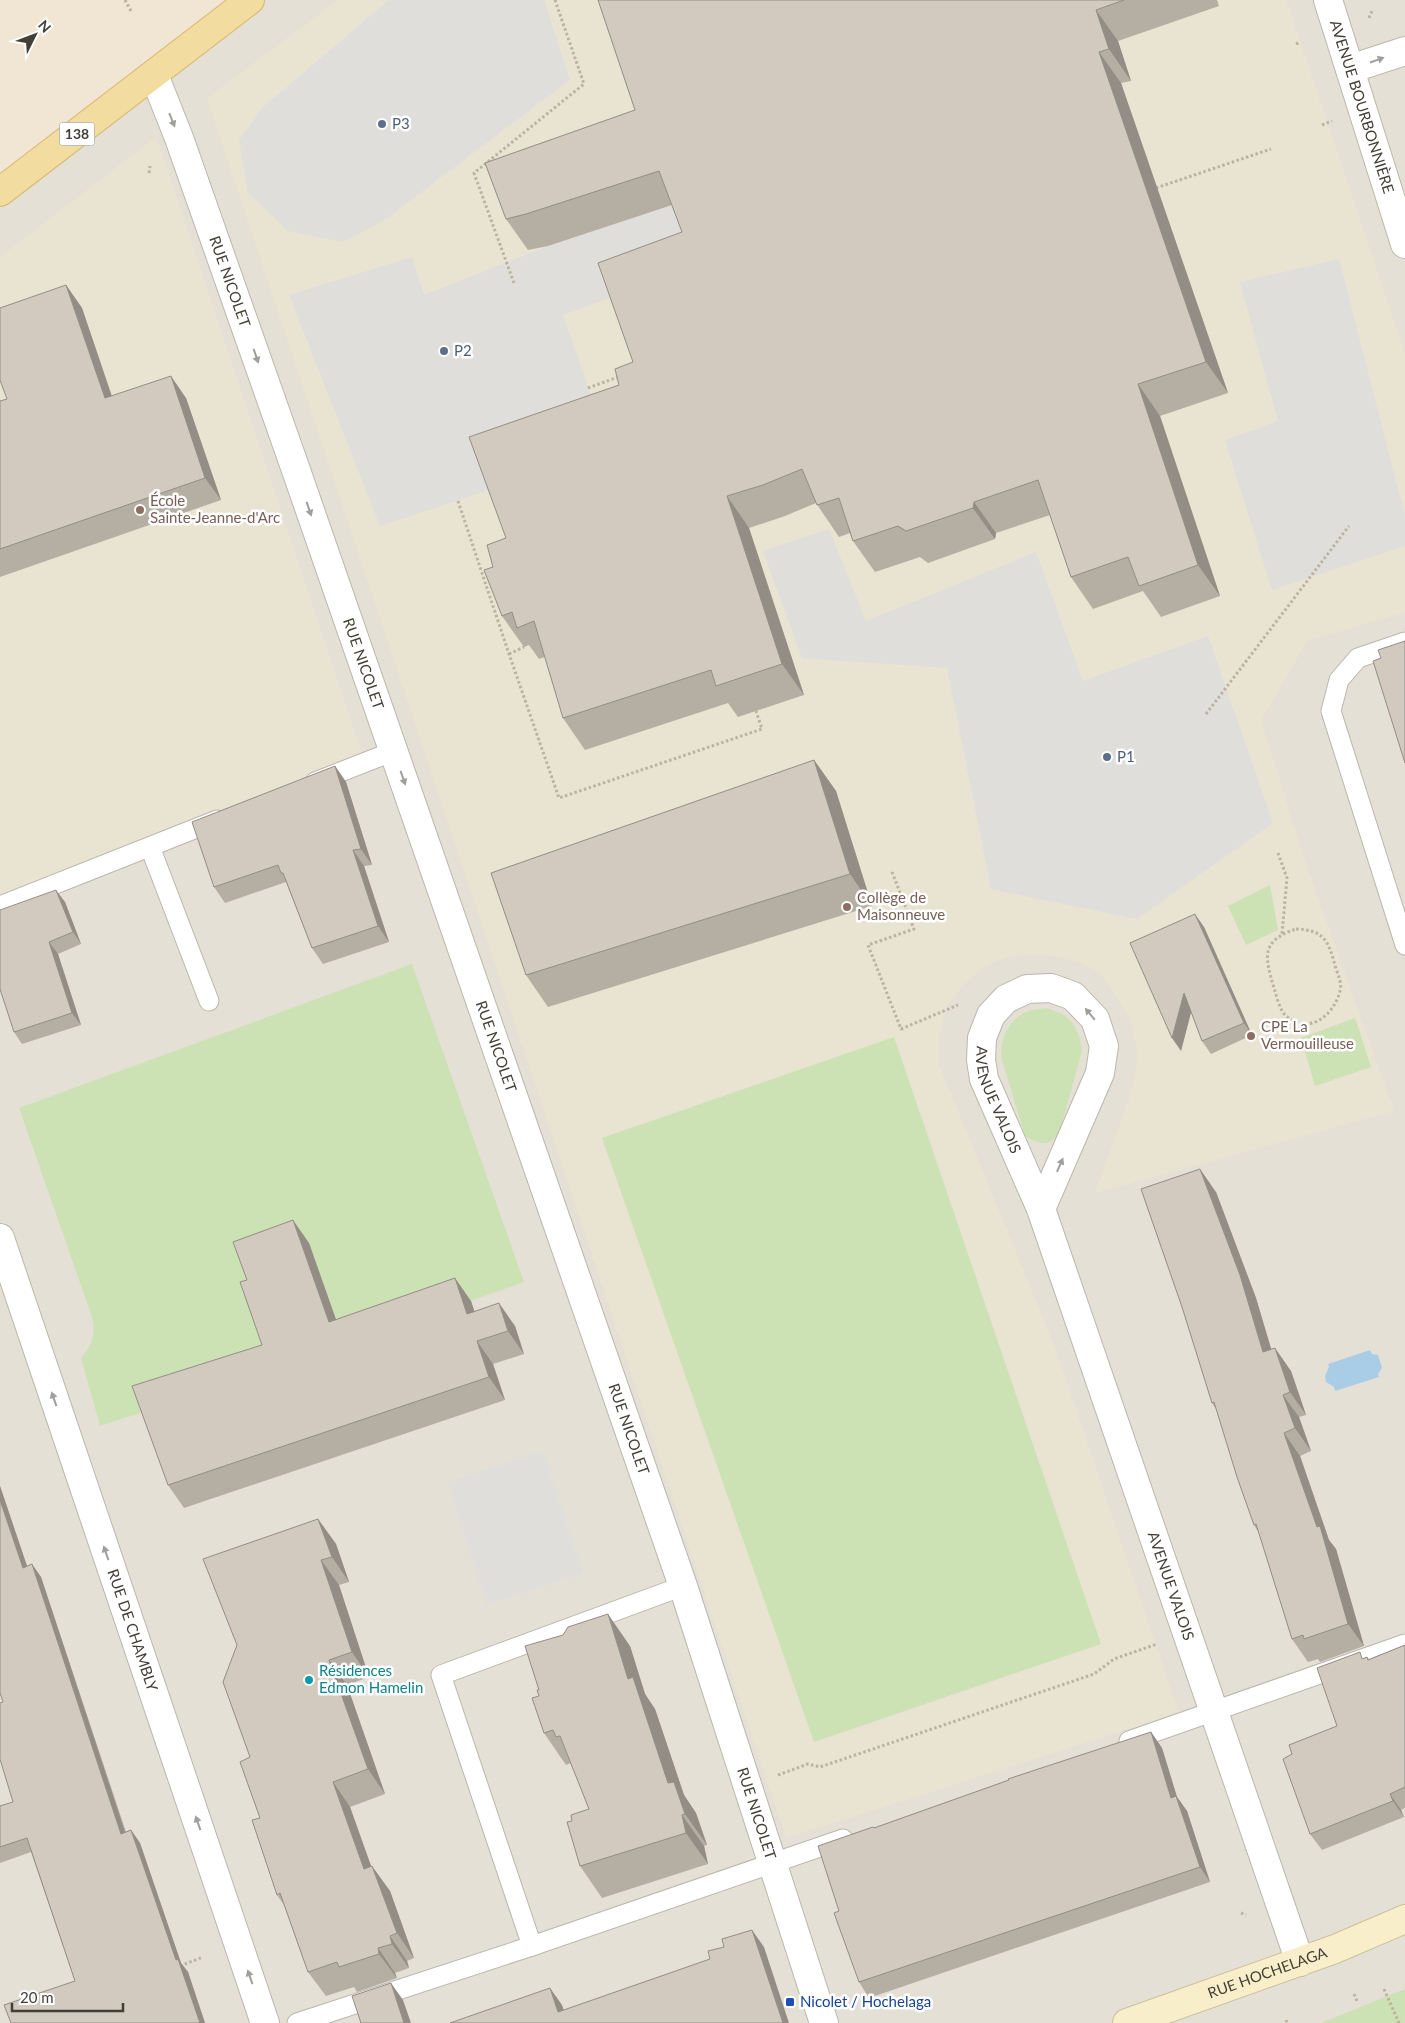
<svg xmlns="http://www.w3.org/2000/svg" width="1405" height="2023" viewBox="0 0 1405 2023" font-family="Lato,sans-serif">
  <style>
    .residential { fill: #e5e0d6 }
    .commercial { fill: #f1e5d4 }
    .education { fill: #e9e3d2 }
    .green { fill: #cce1b4 }
    .parking { fill: #e0dedb }
    .water { fill: #aacde7 }
    .lines { fill: none; stroke-linecap: round; stroke-linejoin: round }
    .lane-casing { stroke: #bcb6ab; stroke-width: 21 }
    .street-casing { stroke: #bcb6ab; stroke-width: 30 }
    .secondary-casing { stroke: #ccc09b; stroke-width: 30 }
    .primary-casing { stroke: #d5b971; stroke-width: 30 }
    .path { stroke: #bcb29e; stroke-width: 3; stroke-dasharray: 2.5 2.5; stroke-linecap: butt }
    .lane { stroke: #fff; stroke-width: 19 }
    .street { stroke: #fff; stroke-width: 28 }
    .secondary { stroke: #f8eeca; stroke-width: 28 }
    .primary { stroke: #f2dc9f; stroke-width: 28 }
    .wall { fill: #b5aea3 }
    .shaded-wall { fill: #938d85 }
    .building { fill: #d2cabe; stroke: #938d85 }
    .oneway { fill: #a19f9b }
    .service-dot { fill: #5c6f8a; stroke: #fff; stroke-width: 2 }
    .education-dot { fill: #8d6e63; stroke: #fff; stroke-width: 2 }
    .culture-dot { fill: #0f9aa8; stroke: #fff; stroke-width: 2 }
    .transit-dot { fill: #1a4fb4; stroke: #fff; stroke-width: 2 }
    .labels { text-anchor: middle; stroke-width: 5; stroke-linejoin: round; paint-order: stroke }
    .shield { fill: #fff; stroke: #7b7973; stroke-width: 1 }
    .shield-label { font-size: 14px; font-weight: bold; fill: #433f37 }
    .street-label { font-size: 15px; fill: #433f37; stroke: #fff }
    .service-label { font-size: 15px; fill: #4e5e75; stroke: #fff; text-anchor: start }
    .education-label { font-size: 15px; fill: #785e54; stroke: #fff; text-anchor: start }
    .culture-label { font-size: 15px; fill: #0d838f; stroke: #fff; text-anchor: start }
    .transit-label { font-size: 15px; fill: #164399; stroke: #fff; text-anchor: start }
  </style>
  <rect width="100%" height="100%" fill="#f1eee7"/>
  <polygon class="residential" points="250,0 1405,0 1405,2023 0,2023 0,192"/>
  <polygon class="commercial" points="0,0 250,0 0,192"/>
  <g class="education">
    <polygon points="338,0 1286,0 1405,354 1405,612 1307,641 1261,721 1305,861 1394,1111 1095,1193 1132,1090 1138,1054 1130,1018 1100,972 1078,962 1059,957 1034,954 1007,957 982,968 962,986 946,1008 939,1038 939,1065 1054,1345 1179,1713 786,1838 207,98"/>
    <polygon points="156,137 365,763 0,899 0,257"/>
  </g>
  <g class="green">
    <polygon points="1270,885 1278,930 1246,945 1228,906"/>
    <path d="M412 964 524 1282 345 1345 309 1243 278 1368 100 1426 81 1358C92 1345 96 1334 92 1317L19 1108Z"/>
    <path d="M1047 1008 1064 1015 1073 1023 1079 1036 1082 1051 1059 1134C1048 1147 1039 1144 1025 1136L1002 1060C999 1040 1008 1019 1028 1011 1034 1009 1041 1009 1047 1008Z"/>
    <polygon points="1355,1018 1371,1067 1315,1086 1301,1038"/>
    <polygon points="894,1037 1101,1644 814,1742 602,1138"/>
    <polygon points="1405,1989 1405,2023 1321,2023"/>
  </g>
  <g class="parking">
    <polygon points="389,0 544,0 570,80 383,221 343,242 288,231 248,192 239,140 263,107"/>
    <polygon points="681,202 730,254 563,315 603,430 498,487 380,526 289,295 412,257 424,295 548,246"/>
    <polygon points="1339,259 1405,516 1405,546 1272,590 1225,440 1278,421 1240,282"/>
    <polygon points="829,529 866,621 1036,552 1083,681 1208,636 1273,823 1137,919 991,889 947,668 802,658 763,551"/>
    <polygon points="543,1451 583,1573 487,1605 447,1482"/>
  </g>
  <polygon class="water" points="1370,1350 1372,1354 1378,1355 1382,1368 1378,1374 1379,1377 1335,1391 1334,1387 1326,1382 1325,1376 1329,1367 1328,1364"/>
  <g class="lines">
    <defs>
      <g id="lane">
        <polyline points="1405,642 1358,658 1339,680 1331,711 1405,945"/>
        <polyline points="315,782 394,751"/>
        <polyline points="150,847 209,1001"/>
        <polyline points="0,906 217,820"/>
        <polyline points="1129,1741 1405,1644"/>
        <polyline points="532,1946 441,1675 683,1586"/>
        <polyline points="297,2023 532,1946 843,1839"/>
      </g>
      <g id="street">
        <path id="s1" d="M1328 0 1405 244"/>
        <polyline points="1350,69 1405,51"/>
        <path id="s2" d="M154 75 179 138 297 473 683 1586 824 2023"/>
        <path id="s3" d="M1041 1209 1100 1073 1104 1046 1095 1019 1073 996 1051 988 1027 989 1006 999 991 1015 982 1038 981 1060 984 1079 1041 1209 1300 1962"/>
        <path id="s4" d="M0 1238 265 2023"/>
      </g>
      <g id="secondary">
        <path id="s5" d="M1127 2023 1335 1949 1405 1919"/>
      </g>
      <polyline id="primary" points="0,192 250,0"/>
    </defs>
    <use href="#lane" class="lane-casing"/>
    <use href="#street" class="street-casing"/>
    <use href="#secondary" class="secondary-casing"/>
    <use href="#primary" class="primary-casing"/>
    <g class="path">
      <polyline points="125,0 131,11"/>
      <polyline points="1369,18 1372,11"/>
      <polyline points="1296,44 1300,42"/>
      <polyline points="1322,125 1332,121"/>
      <polyline points="149,173 150,166"/>
      <polyline points="1156,188 1271,149"/>
      <polyline points="514,283 474,173 584,84 555,0"/>
      <polyline points="588,388 621,376"/>
      <polyline points="458,501 509,654 559,798 762,729 756,711"/>
      <polyline points="509,654 524,647"/>
      <polyline points="1206,714 1349,526"/>
      <polyline points="1278,853 1287,878 1282,934"/>
      <polyline points="892,872 914,929 868,945 901,1029 958,1005"/>
      <path d="M1296 929C1326 930 1329 943 1336 969 1339 977 1342 984 1340 991 1334 1015 1309 1036 1286 1016 1279 1009 1277 997 1274 988 1265 957 1260 941 1296 929Z"/>
      <polyline points="778,1775 808,1764 820,1767 1094,1674 1114,1659 1157,1644"/>
      <polyline points="1241,1913 1246,1915"/>
      <polyline points="180,1966 203,1957"/>
      <polyline points="1384,1989 1399,2023"/>
      <polyline points="1354,1994 1357,2001"/>
      <polyline points="1286,2020 1287,2023"/>
    </g>
    <use href="#lane" class="lane"/>
    <use href="#street" class="street"/>
    <use href="#secondary" class="secondary"/>
    <use href="#primary" class="primary"/>
  </g>
  <g class="wall">
    <polygon points="598,0 1217,0 1219,6 1118,41 1131,81 1121,83 1228,393 1160,416 1220,596 1161,617 1143,591 1093,609 1071,577 1050,515 996,533 995,539 928,563 920,557 875,572 853,541 850,533 839,537 816,503 785,516 749,528 804,695 738,717 728,703 585,750 563,718 545,657 539,659 529,645 524,647 502,616 493,567 506,538 619,385 633,362 682,232 672,205 548,246 528,250 506,219 635,110"/>
    <polygon points="66,285 82,308 112,396 186,398 221,500 0,577 0,401 7,399"/>
    <polygon points="814,760 836,791 872,906 548,1007 526,975"/>
    <polygon points="335,766 346,782 372,865 364,866 389,942 323,964 312,948 286,882 225,903 214,887"/>
    <polygon points="65,902 81,944 58,954 81,1025 22,1044 14,1032"/>
    <polygon points="1204,927 1252,1035 1211,1054 1202,1041 1191,1011 1181,1051"/>
    <polygon points="1216,1192 1256,1298 1271,1350 1291,1371 1306,1415 1299,1417 1311,1451 1300,1456 1329,1540 1336,1549 1364,1646 1320,1662 1318,1659 1308,1662 1292,1639 1259,1533 1254,1525 1216,1409 1212,1403"/>
    <polygon points="309,1243 336,1320 471,1301 474,1311 515,1326 524,1354 493,1364 505,1400 184,1508 168,1485 262,1345 247,1280"/>
    <polygon points="0,1486 27,1566 41,1577 126,1832 131,1830 140,1843 181,1963 188,1972 205,2023 11,2023 75,1981 31,1852 0,1863 0,1806 13,1802 3,1702 0,1693"/>
    <polygon points="318,1519 336,1544 349,1582 339,1585 369,1677 347,1685 385,1794 350,1807 371,1866 390,1891 414,1958 407,1961 409,1968 395,1973 397,1978 357,1992 354,1987 326,1996 308,1972 284,1905 277,1895 260,1818 250,1757"/>
    <polygon points="1405,1645 1405,1808 1401,1810 1404,1817 1322,1850 1310,1834 1292,1754 1337,1726 1364,1658 1367,1657 1369,1659"/>
    <polygon points="630,1646 645,1694 655,1709 684,1795 696,1813 707,1845 704,1846 708,1864 602,1898 580,1866 572,1821 589,1809 571,1763 566,1765 544,1733 539,1690"/>
    <polygon points="1151,1732 1162,1748 1177,1797 1187,1811 1210,1882 869,1998 859,1982 839,1911 874,1828 1009,1780"/>
  </g>
  <g class="shaded-wall">
    <polygon points="1096,10 1118,41 1131,81 1109,49"/>
    <polygon points="1099,52 1121,83 1228,393 1206,362"/>
    <polygon points="66,285 82,308 120,421 105,398"/>
    <polygon points="171,376 186,398 221,500 205,478"/>
    <polygon points="1138,384 1160,416 1220,596 1198,565"/>
    <polygon points="727,496 749,528 804,695 782,664"/>
    <polygon points="974,502 996,533 995,539 973,508"/>
    <polygon points="814,760 836,791 872,906 850,874"/>
    <polygon points="335,766 346,782 372,865 361,849"/>
    <polygon points="353,850 364,866 389,942 378,926"/>
    <polygon points="56,890 65,902 81,944 73,932"/>
    <polygon points="1195,914 1204,927 1252,1035 1244,1023"/>
    <polygon points="49,942 58,954 81,1025 72,1013"/>
    <polygon points="1184,993 1193,1005 1181,1051 1172,1038"/>
    <polygon points="1200,1169 1216,1192 1256,1298 1279,1375 1263,1352"/>
    <polygon points="293,1220 309,1243 345,1345 329,1322"/>
    <polygon points="455,1278 471,1301 483,1337 467,1314"/>
    <polygon points="499,1303 515,1326 524,1354 508,1331"/>
    <polygon points="477,1341 493,1364 505,1400 489,1377"/>
    <polygon points="1275,1348 1291,1371 1306,1415 1290,1392"/>
    <polygon points="1283,1395 1299,1417 1311,1451 1295,1428"/>
    <polygon points="1284,1433 1300,1456 1329,1540 1336,1549 1364,1646 1348,1624 1317,1527"/>
    <polygon points="0,1486 32,1581 23,1568 0,1500"/>
    <polygon points="318,1519 336,1544 349,1582 332,1557"/>
    <polygon points="321,1560 339,1585 369,1677 352,1652"/>
    <polygon points="32,1564 41,1577 130,1847 121,1834"/>
    <polygon points="608,1614 630,1646 645,1694 655,1709 684,1795 696,1813 707,1845 685,1814 668,1783 628,1679"/>
    <polygon points="329,1660 347,1685 385,1794 368,1769"/>
    <polygon points="1151,1732 1162,1748 1177,1797 1187,1811 1210,1882 1200,1867 1171,1798"/>
    <polygon points="333,1782 350,1807 381,1894 364,1869"/>
    <polygon points="1390,1794 1401,1810 1404,1817 1393,1801"/>
    <polygon points="682,1815 704,1846 708,1864 686,1833"/>
    <polygon points="131,1830 140,1843 181,1963 188,1972 205,2023 200,2023 176,1960"/>
    <polygon points="372,1866 390,1891 414,1958 397,1933"/>
    <polygon points="752,1930 764,1947 789,2023 783,2023"/>
    <polygon points="390,1936 407,1961 409,1968 392,1944"/>
    <polygon points="378,1948 395,1973 397,1978 379,1954"/>
    <polygon points="391,1983 403,2000 411,2023 404,2023"/>
    <polygon points="550,1988 562,2005 568,2023 558,2012"/>
  </g>
  <g class="building">
    <polygon points="598,0 1124,0 1096,10 1109,49 1099,52 1206,362 1138,384 1198,565 1139,586 1128,557 1071,577 1038,480 974,502 973,508 906,531 898,526 853,541 839,498 817,505 802,469 763,485 727,496 782,664 716,686 711,670 563,718 534,621 517,628 512,612 502,616 484,570 493,567 487,545 506,538 469,437 619,385 615,369 633,362 598,263 682,232 659,171 526,214 506,219 485,163 635,110"/>
    <polygon points="66,285 105,398 171,376 205,478 0,549 0,401 7,399 0,380 0,308"/>
    <polygon points="1405,641 1405,763 1373,661 1381,658 1378,650"/>
    <polygon points="814,760 850,874 526,975 491,873"/>
    <polygon points="335,766 361,849 353,850 378,926 312,948 283,873 281,873 278,865 214,887 192,822"/>
    <polygon points="56,890 73,932 49,942 72,1013 14,1032 0,989 0,910"/>
    <polygon points="1195,914 1244,1023 1202,1041 1184,993 1172,1038 1130,943"/>
    <polygon points="1200,1169 1240,1275 1263,1352 1275,1348 1290,1392 1283,1395 1295,1428 1284,1433 1317,1527 1320,1526 1348,1624 1304,1639 1303,1635 1292,1639 1256,1524 1254,1525 1237,1477 1214,1402 1212,1403 1182,1307 1141,1189"/>
    <polygon points="293,1220 329,1322 455,1278 467,1314 499,1303 508,1331 477,1341 489,1377 168,1485 132,1386 262,1345 240,1282 247,1280 233,1242"/>
    <polygon points="0,1500 23,1568 32,1564 121,1834 131,1830 176,1960 178,1959 200,2023 11,2023 4,2005 75,1981 27,1838 0,1847 0,1806 13,1802 0,1759 0,1703 3,1702 0,1693"/>
    <polygon points="318,1519 332,1557 321,1560 352,1652 329,1660 368,1769 333,1782 364,1869 372,1866 397,1933 390,1936 392,1944 378,1948 379,1954 339,1967 337,1962 308,1972 280,1893 277,1895 252,1820 260,1818 240,1762 250,1757 223,1682 237,1645 203,1559"/>
    <polygon points="608,1614 628,1679 633,1677 668,1783 674,1782 685,1814 682,1815 686,1833 580,1866 567,1822 572,1821 571,1815 589,1809 560,1736 556,1737 553,1730 544,1733 532,1698 539,1696 537,1690 539,1690 525,1646 563,1635 568,1627"/>
    <polygon points="1405,1645 1405,1787 1390,1794 1393,1801 1310,1834 1283,1759 1292,1754 1289,1745 1337,1726 1317,1668 1360,1652 1362,1659 1367,1657 1368,1660"/>
    <polygon points="1151,1732 1171,1798 1176,1796 1200,1867 859,1982 834,1913 839,1911 818,1846 873,1827 874,1828 1009,1780 1008,1779"/>
    <polygon points="752,1930 783,2023 450,2023 550,1988 558,2012 710,1959 708,1951 724,1947 722,1939"/>
    <polygon points="391,1983 404,2023 361,2023 352,1996"/>
  </g>
  <defs><path id="oneway-solid" d="M-6-.8H1V-3.2L6.5 0L1 3.2V.8H-6Z" transform="scale(1.25)"/></defs>
  <g class="oneway">
    <use href="#oneway-solid" transform="translate(1377 60) rotate(-19)"/>
    <use href="#oneway-solid" transform="translate(172 120) rotate(68)"/>
    <use href="#oneway-solid" transform="translate(256 356) rotate(71)"/>
    <use href="#oneway-solid" transform="translate(309 509) rotate(71)"/>
    <use href="#oneway-solid" transform="translate(403 778) rotate(71)"/>
    <use href="#oneway-solid" transform="translate(1090 1014) rotate(-130)"/>
    <use href="#oneway-solid" transform="translate(1060 1165) rotate(-66)"/>
    <use href="#oneway-solid" transform="translate(54 1399) rotate(-109)"/>
    <use href="#oneway-solid" transform="translate(106 1553) rotate(-109)"/>
    <use href="#oneway-solid" transform="translate(198 1823) rotate(-109)"/>
    <use href="#oneway-solid" transform="translate(250 1977) rotate(-109)"/>
  </g>
  <g class="service-dot">
    <circle cx="382" cy="124" r="5"/>
    <circle cx="444" cy="351" r="5"/>
    <circle cx="1107" cy="757" r="5"/>
  </g>
  <g class="education-dot">
    <circle cx="140" cy="510" r="5"/>
    <circle cx="847" cy="907" r="5"/>
    <circle cx="1251" cy="1036" r="5"/>
  </g>
  <circle class="culture-dot" cx="309" cy="1680" r="5"/>
  <rect class="transit-dot" x="785" y="1997" width="10" height="10" rx="2.5"/>
  <g class="labels">
    <rect class="shield" x="59.5" y="122.5" width="35" height="23" rx="4"/>
    <g class="shield-label">
      <text x="77" y="139">138</text>
    </g>
    <g class="street-label">
      <text dy="5" stroke="none"><textPath href="#s1" startOffset="112">AVENUE BOURBONNIÈRE</textPath></text>
      <text dy="5" stroke="none"><textPath href="#s2" startOffset="220">RUE NICOLET</textPath></text>
      <text dy="5" stroke="none"><textPath href="#s2" startOffset="625">RUE NICOLET</textPath></text>
      <text dy="5" stroke="none"><textPath href="#s2" startOffset="1030">RUE NICOLET</textPath></text>
      <text dy="5" stroke="none"><textPath href="#s3" startOffset="418">AVENUE VALOIS</textPath></text>
      <text dy="5" stroke="none"><textPath href="#s2" startOffset="1435">RUE NICOLET</textPath></text>
      <text dy="5" stroke="none"><textPath href="#s3" startOffset="935">AVENUE VALOIS</textPath></text>
      <text dy="5" stroke="none"><textPath href="#s4" startOffset="414">RUE DE CHAMBLY</textPath></text>
      <text dy="5" stroke="none"><textPath href="#s2" startOffset="1840">RUE NICOLET</textPath></text>
      <text dy="5" stroke="none"><textPath href="#s5" startOffset="149">RUE HOCHELAGA</textPath></text>
    </g>
    <g class="service-label">
      <text x="392" y="129">P3</text>
      <text x="454" y="356">P2</text>
      <text x="1117" y="762">P1</text>
    </g>
    <g class="education-label">
      <text x="150" y="506">École<tspan x="150" dy="17">Sainte-Jeanne-d'Arc</tspan></text>
      <text x="857" y="903">Collège de<tspan x="857" dy="17">Maisonneuve</tspan></text>
      <text x="1261" y="1032">CPE La<tspan x="1261" dy="17">Vermouilleuse</tspan></text>
    </g>
    <g class="culture-label">
      <text x="319" y="1676">Résidences<tspan x="319" dy="17">Edmon Hamelin</tspan></text>
    </g>
    <g class="transit-label">
      <text x="800" y="2007">Nicolet / Hochelaga</text>
    </g>
  </g>
  <g transform="translate(35 35) rotate(48)" stroke="#ffffff" stroke-width="4" paint-order="stroke">
  <path d="M0-4L9 19L0 12L-9 19Z" fill="#433f37"/>
  <text y="-8" font-size="14" font-weight="bold" text-anchor="middle" fill="#433f37">N</text>
  </g>
  <path d="M12 2003v8h111v-8" fill="none" stroke="#433f37" stroke-width="2.5"/>
  <text x="20" y="2003" font-size="15" fill="#433f37" stroke="#ffffff" stroke-width="4" paint-order="stroke">20 m</text>
</svg>
